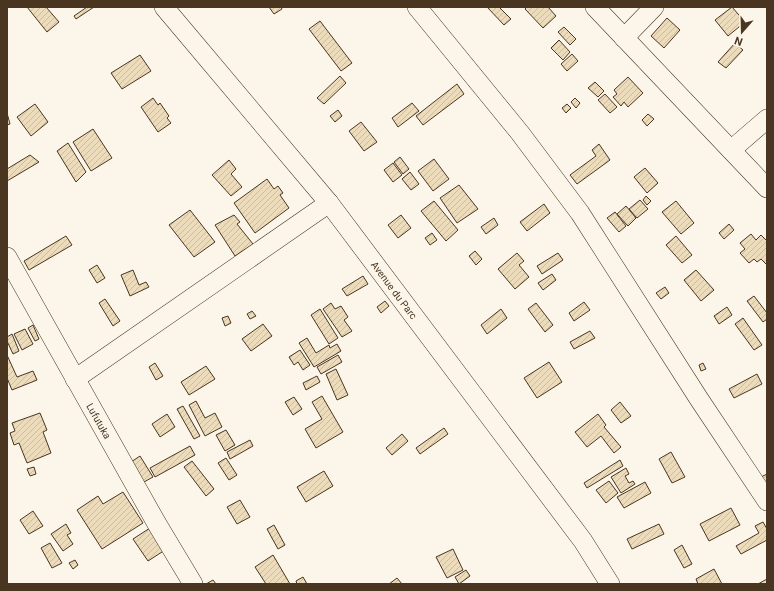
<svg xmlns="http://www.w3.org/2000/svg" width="774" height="591" viewBox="0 0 774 591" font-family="Roboto,sans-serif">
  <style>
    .building { fill: url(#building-hatch); stroke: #4a3520 }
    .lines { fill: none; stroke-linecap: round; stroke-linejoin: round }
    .minor-casing { stroke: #4a3520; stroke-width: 20 }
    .minor { stroke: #fbf6e9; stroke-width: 19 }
    .labels { text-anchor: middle; stroke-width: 3; stroke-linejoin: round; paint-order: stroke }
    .street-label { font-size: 10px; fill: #4a3520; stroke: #fbf6e9 }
  </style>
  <defs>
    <pattern id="building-hatch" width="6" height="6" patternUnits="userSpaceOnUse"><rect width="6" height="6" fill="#ecdcbc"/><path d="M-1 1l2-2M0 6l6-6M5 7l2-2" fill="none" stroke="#ccbda1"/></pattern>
  </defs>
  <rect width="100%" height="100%" fill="#fbf6e9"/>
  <g class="building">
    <polygon points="27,7 46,7 59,22 47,32"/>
    <polygon points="87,7 94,7 76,19 74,16"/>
    <polygon points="269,7 281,7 282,9 274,14"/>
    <polygon points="487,7 499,7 511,19 504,25"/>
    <polygon points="527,7 548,7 556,16 543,28 525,9"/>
    <polygon points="732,7 745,22 728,36 715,20"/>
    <polygon points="667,18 680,30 664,48 651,36"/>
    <polygon points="320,21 352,63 341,71 309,29"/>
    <polygon points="564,27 576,39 570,45 558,32"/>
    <polygon points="559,40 570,52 563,60 551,48"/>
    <polygon points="735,43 743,50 726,68 718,62"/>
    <polygon points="572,54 578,61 567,71 561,64"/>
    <polygon points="140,55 151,71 122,89 111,73"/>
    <polygon points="340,76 346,83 324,104 317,98"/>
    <polygon points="628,77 643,93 628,107 624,102 621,106 613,97 617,94 614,90"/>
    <polygon points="595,82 604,91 598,97 588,88"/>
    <polygon points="457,84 464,94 423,125 416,116"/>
    <polygon points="605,94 617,107 610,113 598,100"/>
    <polygon points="153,98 158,105 160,103 169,116 167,118 171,123 158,132 141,107"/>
    <polygon points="575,98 580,103 576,108 571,102"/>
    <polygon points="412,103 419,111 398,127 392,118"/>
    <polygon points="35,104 48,122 31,136 17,117"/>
    <polygon points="567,104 571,108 566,113 562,108"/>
    <polygon points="338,110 342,116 335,122 330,116"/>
    <polygon points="7,113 10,124 7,125"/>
    <polygon points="648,114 654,119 647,126 642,120"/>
    <polygon points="361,122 377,142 364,151 349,131"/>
    <polygon points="93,129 112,158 91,171 73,142"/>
    <polygon points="68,143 86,172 76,182 57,151"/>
    <polygon points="599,144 610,160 577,184 570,175 596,156 592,150"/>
    <polygon points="30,155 39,162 7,181 7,169"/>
    <polygon points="400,157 409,169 403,174 394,162"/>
    <polygon points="434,159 449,179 433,191 418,171"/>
    <polygon points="229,160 236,169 231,174 242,187 231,196 212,175"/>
    <polygon points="393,163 402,175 393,182 384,170"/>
    <polygon points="645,168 658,183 647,193 634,177"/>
    <polygon points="410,172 419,184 411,190 402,179"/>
    <polygon points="267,179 274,189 278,186 283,193 280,195 289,208 255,233 234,203"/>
    <polygon points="459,185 478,209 457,223 440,198"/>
    <polygon points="646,196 651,201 647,205 643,200"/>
    <polygon points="640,200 648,209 637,218 629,209"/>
    <polygon points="434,201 458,230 446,241 421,211"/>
    <polygon points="676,201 694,223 681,234 662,212"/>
    <polygon points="544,204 550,213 527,231 520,222"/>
    <polygon points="626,206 636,218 628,226 617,214"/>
    <polygon points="190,210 215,242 194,257 169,225"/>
    <polygon points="615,212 626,226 619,232 607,218"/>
    <polygon points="234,215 240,222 237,224 253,244 235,256 215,225"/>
    <polygon points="401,215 411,228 398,238 388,225"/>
    <polygon points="494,218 498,225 486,234 481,227"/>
    <polygon points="729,224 734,230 724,239 719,233"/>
    <polygon points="432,233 437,240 430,245 425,238"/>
    <polygon points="751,234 756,240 761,235 767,241 767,265 761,259 757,262 754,259 749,263 740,253 745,249 740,243"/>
    <polygon points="66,236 72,245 29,270 24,261"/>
    <polygon points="676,236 692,255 682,263 666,245"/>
    <polygon points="475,251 482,259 476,265 469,256"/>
    <polygon points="517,253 524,261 519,265 529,277 515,289 498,269"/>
    <polygon points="558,253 563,260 542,274 537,266"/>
    <polygon points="97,265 105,278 97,283 89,270"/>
    <polygon points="133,270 139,285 146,282 149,287 130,296 121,275"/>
    <polygon points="696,270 714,290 701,301 684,280"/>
    <polygon points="552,274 556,280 543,290 538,283"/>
    <polygon points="363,276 368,284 347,296 342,289"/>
    <polygon points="665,287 669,293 661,299 656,293"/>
    <polygon points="754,296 767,313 767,319 763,322 747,301"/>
    <polygon points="105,299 120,321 113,326 99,303"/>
    <polygon points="385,301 389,306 381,313 377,307"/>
    <polygon points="584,302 590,310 574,321 569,313"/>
    <polygon points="331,303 335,309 341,306 348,317 344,320 352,331 342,337 323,309"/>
    <polygon points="536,303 553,325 545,332 528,309"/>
    <polygon points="727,307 732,315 719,324 714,316"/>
    <polygon points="320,309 338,338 329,344 311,315"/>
    <polygon points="501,309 507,318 487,334 481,325"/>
    <polygon points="252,311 256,316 250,319 247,314"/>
    <polygon points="228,316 231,323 225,326 222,318"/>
    <polygon points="743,318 762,345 754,350 735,324"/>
    <polygon points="263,324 272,336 251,351 242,339"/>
    <polygon points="33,325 39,339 35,341 28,328"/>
    <polygon points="25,329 33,344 22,350 14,334"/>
    <polygon points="590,331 595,338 574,349 570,342"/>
    <polygon points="12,334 19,351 13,354 7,341 7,337"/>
    <polygon points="307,338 316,353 329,345 330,348 337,344 341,351 314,367 299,343"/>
    <polygon points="300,350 310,365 303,370 298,362 294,365 289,357"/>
    <polygon points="7,355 17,377 33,371 37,380 12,390 7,378"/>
    <polygon points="338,355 342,362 321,374 317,367"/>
    <polygon points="549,362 562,382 537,398 524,378"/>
    <polygon points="155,363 163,376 156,380 149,367"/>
    <polygon points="703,363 706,369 701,371 699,365"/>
    <polygon points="206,366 215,379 189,395 181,382"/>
    <polygon points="336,369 348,395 337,400 326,374"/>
    <polygon points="757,374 762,384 734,398 729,389"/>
    <polygon points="317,376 320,382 306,390 303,383"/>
    <polygon points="322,396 343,432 316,448 305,429 322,419 312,402"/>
    <polygon points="294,397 302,409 293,415 285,402"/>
    <polygon points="196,401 205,418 215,413 222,427 205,436 189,405"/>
    <polygon points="620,402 631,416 621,423 611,410"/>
    <polygon points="183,406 200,436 194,439 177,409"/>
    <polygon points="40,413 47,430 43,432 51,453 27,463 19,443 14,445 10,433 15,431 12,423"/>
    <polygon points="167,414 175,427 160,437 152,424"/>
    <polygon points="598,414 606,425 604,427 621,447 614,453 601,436 587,447 575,432"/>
    <polygon points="444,428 448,434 420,454 416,448"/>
    <polygon points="226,430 235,445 225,451 216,435"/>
    <polygon points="402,434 408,441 392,455 386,448"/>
    <polygon points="250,440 253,446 230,459 227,452"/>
    <polygon points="190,446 195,455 155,477 150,468"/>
    <polygon points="671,452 685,477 672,483 659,459"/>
    <polygon points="140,456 153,477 144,482 131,462"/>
    <polygon points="226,458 237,475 229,480 218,463"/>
    <polygon points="620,460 623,466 587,488 584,483"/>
    <polygon points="192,461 214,489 206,496 184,467"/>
    <polygon points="34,467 36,474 30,476 27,469"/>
    <polygon points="626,468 629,474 625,476 629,483 633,481 635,484 621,493 611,477"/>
    <polygon points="324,471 333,486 306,502 297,487"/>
    <polygon points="767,474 767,486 761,477"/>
    <polygon points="609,481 618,493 606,503 596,490"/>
    <polygon points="645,482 651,493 624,508 617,497"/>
    <polygon points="123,492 143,523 102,549 77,510 98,496 103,504"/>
    <polygon points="240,500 250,517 237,524 227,507"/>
    <polygon points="731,508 740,525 709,541 700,524"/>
    <polygon points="33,511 43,526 29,534 20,520"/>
    <polygon points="763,522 767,529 767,540 741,554 736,546 759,533 755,526"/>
    <polygon points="66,524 71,533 67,535 73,544 63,551 51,534"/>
    <polygon points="659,524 664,534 632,549 627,539"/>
    <polygon points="274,525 285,545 278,549 267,529"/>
    <polygon points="150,528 165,550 148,561 133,539"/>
    <polygon points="50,543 62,563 52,568 41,548"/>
    <polygon points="682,545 692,564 684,568 674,550"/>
    <polygon points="453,549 463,570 447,578 436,557"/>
    <polygon points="273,555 290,584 266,584 255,567"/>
    <polygon points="75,560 78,565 73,569 69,563"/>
    <polygon points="714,569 722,584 698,584 696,579"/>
    <polygon points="466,570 470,576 459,584 455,577"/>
    <polygon points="303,577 307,584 297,584 296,581"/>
    <polygon points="397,578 402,584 389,584"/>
    <polygon points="767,579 767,584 758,584"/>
    <polygon points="213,580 216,584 206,584"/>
  </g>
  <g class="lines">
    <defs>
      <g id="minor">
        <path id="s1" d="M164 7 329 203 583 541 610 584"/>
        <polyline points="417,7 520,133 580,213 699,399 767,501"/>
        <polyline points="595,7 767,188"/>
        <polyline points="624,38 654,7"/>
        <polyline points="731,150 767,119"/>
        <path id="s2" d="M7 257 157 524 193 584"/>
        <polyline points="75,379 329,203"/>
      </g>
    </defs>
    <use href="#minor" class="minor-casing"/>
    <use href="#minor" class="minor"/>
  </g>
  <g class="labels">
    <g class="street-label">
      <text dy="4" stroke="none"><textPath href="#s1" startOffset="365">Avenue du Parc</textPath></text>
      <text dy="4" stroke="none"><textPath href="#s2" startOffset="188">Lufutuka</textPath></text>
    </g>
  </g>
  <rect width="774" height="591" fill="none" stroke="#4a3520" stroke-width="16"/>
  <g transform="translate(742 32) rotate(200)" stroke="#fbf6e9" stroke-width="3" paint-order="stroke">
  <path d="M0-3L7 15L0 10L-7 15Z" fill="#4a3520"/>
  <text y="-6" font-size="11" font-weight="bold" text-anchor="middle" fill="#4a3520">N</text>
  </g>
</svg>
